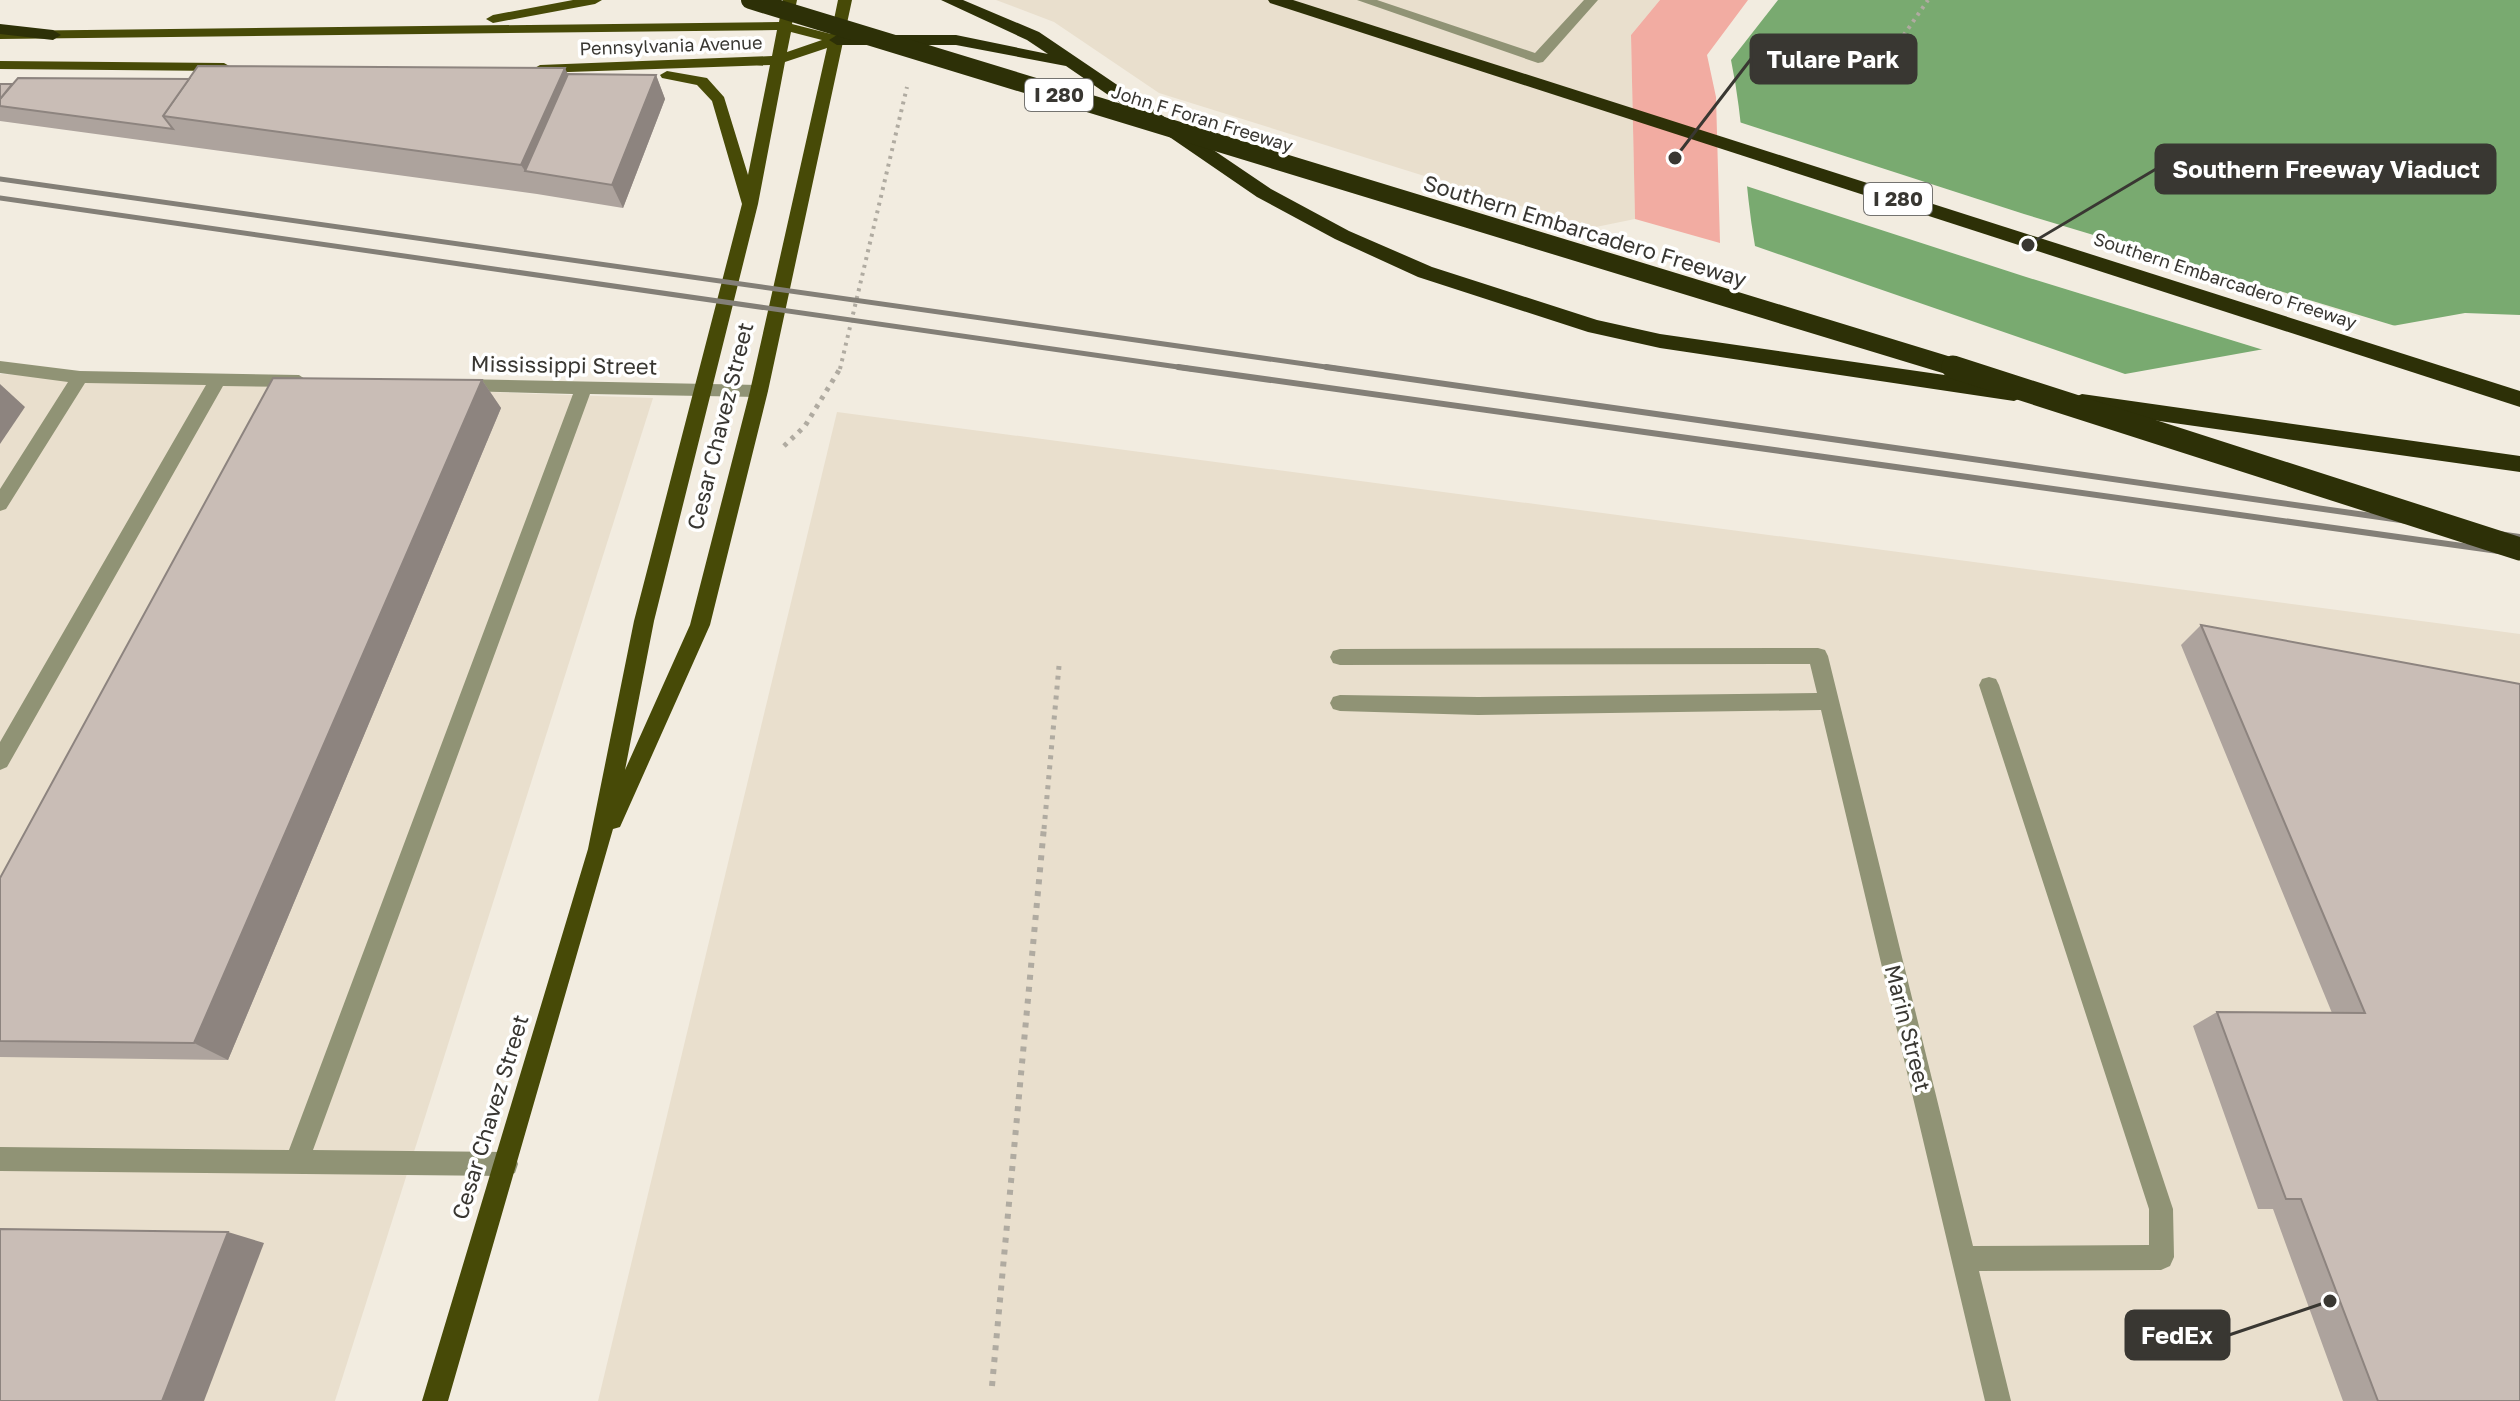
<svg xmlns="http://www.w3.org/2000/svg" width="2520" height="1401" viewBox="0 0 2520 1401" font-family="'Golos Text',sans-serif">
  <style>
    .built { fill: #e9dfcd }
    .green { fill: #f2aca2 }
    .water { fill: #79aa70 }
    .pier { fill: #f2ece0 }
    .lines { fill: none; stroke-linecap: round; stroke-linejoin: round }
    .path-far2 { stroke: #b0aba1; stroke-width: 4; stroke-dasharray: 3 5; stroke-linecap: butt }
    .path-far1 { stroke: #b0aba1; stroke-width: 5; stroke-dasharray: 4 6; stroke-linecap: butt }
    .path { stroke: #b0aba1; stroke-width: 6; stroke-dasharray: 5 7; stroke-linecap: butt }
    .minor { fill: #909375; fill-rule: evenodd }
    .major { fill: #474a07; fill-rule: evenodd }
    .highway { fill: #2d3007; fill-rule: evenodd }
    .rail-far1 { stroke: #837f77; stroke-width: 5 }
    .rail { stroke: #837f77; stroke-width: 6 }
    .highway-bridge-far1 { stroke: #2d3007; stroke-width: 18 }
    .highway-bridge { stroke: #2d3007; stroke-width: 23 }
    .wall { fill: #ada39d }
    .shaded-wall { fill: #8d847f }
    .building { fill: #c9bdb6; stroke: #8d847f; stroke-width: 2 }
    .labels { text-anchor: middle; stroke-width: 7; stroke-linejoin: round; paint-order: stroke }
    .far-street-label { font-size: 18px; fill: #393732; stroke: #fff }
    .shield { fill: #fff; stroke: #747370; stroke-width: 2 }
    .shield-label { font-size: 20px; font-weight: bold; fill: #393732 }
    .street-label { font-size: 22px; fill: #393732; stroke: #fff }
    .leader { fill: none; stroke: #393732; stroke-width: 3 }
    .callout-dot { fill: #393732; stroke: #fff; stroke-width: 3 }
    .callout { fill: #393732; stroke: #393732; stroke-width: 3 }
    .callout-label { font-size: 24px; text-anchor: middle; font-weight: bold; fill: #fff }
  </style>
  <rect width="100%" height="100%" fill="#f2ece0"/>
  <g class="built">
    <polygon points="996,0 1660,0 1631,35 1635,219 1591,228 1159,93 1054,22"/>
    <polygon points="0,374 653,398 335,1401 0,1401"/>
    <polygon points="837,412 2520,634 2520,1401 598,1401"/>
  </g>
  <polygon class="green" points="1660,0 1748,0 1707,55 1716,97 1720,243 1635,219 1631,35"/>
  <path class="water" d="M1778 0H2520V315L2465 313 2125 374 1755 246C1744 184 1744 122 1731 60Z"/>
  <polygon class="pier" points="1739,122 2024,214 2402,328 2270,352 2023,276 1743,185"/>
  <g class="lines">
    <g class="path-far2">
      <polyline points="1881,68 1928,0"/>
      <polyline points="840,369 907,87"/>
    </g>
    <g class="path-far1">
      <polyline points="784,446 805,426 841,367"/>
      <polyline points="1044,829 1059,666"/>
    </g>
    <polyline class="path" points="992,1386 1044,827"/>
    <g class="minor">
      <polygon points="1357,0 1377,0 1535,53 1584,0 1598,0 1543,62 1538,63"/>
      <polygon points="0,361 80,371 299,375 308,381 299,387 223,386 7,767 0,770 0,742 206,385 85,383 6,509 0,511 0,489 68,382 0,373"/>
      <polygon points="459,379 759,385 768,391 759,397 590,394 313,1150 506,1152 515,1155 518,1164 515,1173 506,1176 0,1171 0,1147 289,1150 573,394 459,391 450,385"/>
      <polygon points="1818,648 1825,650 1828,656 1973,1246 2149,1245 2149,1209 1979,685 1982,679 1989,677 1996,679 1999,685 2173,1209 2174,1257 2170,1266 2161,1270 1979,1271 2011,1401 1985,1401 1821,710 1478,715 1340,711 1333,709 1330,703 1333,697 1340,695 1478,697 1817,693 1810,664 1340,665 1333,663 1330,657 1333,651 1340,649"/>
    </g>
    <g class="major">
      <polygon points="573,0 602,0 595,4 493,23 486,19 493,15"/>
      <path d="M783 0H797L792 24 831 34 838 0H852L768 391 710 625 620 827 613 829 448 1401H422L588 849 634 621 742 204 712 101 697 85 662 78 660 75 667 71 707 78 724 97 748 175 770 65 540 73 533 69 540 65 772 56 777 30 0 39V31L779 22ZM791 32 822 40 787 52ZM827 48 750 391 690 625 625 770 654 621 758 204 785 62Z"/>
      <polygon points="0,61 224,63 231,67 224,71 0,69"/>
    </g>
    <g class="highway">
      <polygon points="941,0 963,0 1039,32 1271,189 1349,231 1432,267 1597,320 1660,334 2014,385 2021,388 2024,393 2021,398 2014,401 1660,348 1588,332 1418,277 1335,239 1257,197 1066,66 956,45 837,45 829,40 837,35 956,35 1048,54 1027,40"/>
      <polygon points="1268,0 1293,0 2520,391 2520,407 1270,3"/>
      <polygon points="0,24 53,30 61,35 53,40 0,34"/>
      <polygon points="2082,394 2520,456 2520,472 2082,410 2075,407 2072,402 2075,397"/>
    </g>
    <g class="rail-far1">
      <polyline points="0,179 1340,369"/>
      <polyline points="0,198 1192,369"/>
    </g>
    <g class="rail">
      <polyline points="1178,367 2520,554"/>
      <polyline points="1326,367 2520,537"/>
    </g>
    <polyline class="highway-bridge-far1" points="750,0 1960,369"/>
    <polyline class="highway-bridge" points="1953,367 2520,549"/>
  </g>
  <g class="wall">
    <polygon points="568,74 656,75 665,99 623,208 537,194 0,121 0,84 189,79"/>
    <polygon points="482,380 501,408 228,1060 0,1057 0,878"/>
    <polygon points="2201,625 2520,684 2520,1401 2343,1401 2273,1209 2258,1209 2193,1026 2217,1012 2332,1013 2181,645"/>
  </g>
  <g class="shaded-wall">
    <polygon points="565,68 579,98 525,171 521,165"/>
    <polygon points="656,75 665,99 623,208 612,185"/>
    <polygon points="482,380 501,408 228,1060 194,1043"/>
    <polygon points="0,384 25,407 0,444"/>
    <polygon points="228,1232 264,1243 204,1401 162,1401"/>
  </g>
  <g class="building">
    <polygon points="198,66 565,68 521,165 163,116"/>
    <polygon points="568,74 656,75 612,185 525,171"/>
    <polygon points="18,78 189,79 163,116 173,129 0,106 0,99"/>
    <polygon points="0,84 12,84 0,99"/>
    <polygon points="273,378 482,380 194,1043 0,1041 0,878"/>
    <polygon points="2201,625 2520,684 2520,1401 2378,1401 2301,1199 2286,1199 2217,1012 2365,1013"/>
    <polygon points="0,1229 228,1232 162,1401 0,1401"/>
  </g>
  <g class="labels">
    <g class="far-street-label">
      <text transform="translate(671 46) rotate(-2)" y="6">Pennsylvania Avenue</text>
      <text transform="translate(1202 119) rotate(17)" y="6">John F Foran Freeway</text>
      <text transform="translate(2225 281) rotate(18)" y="6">Southern Embarcadero Freeway</text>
    </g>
    <g class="shield">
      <rect x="1025" y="79" width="68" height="32" rx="6"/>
      <rect x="1864" y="183" width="68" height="32" rx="6"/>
    </g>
    <g class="shield-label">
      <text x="1059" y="102">I 280</text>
      <text x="1898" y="206">I 280</text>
    </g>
    <g class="street-label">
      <text transform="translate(1585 231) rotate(17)" y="8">Southern Embarcadero Freeway</text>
      <text transform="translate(564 365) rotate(1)" y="8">Mississippi Street</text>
      <text transform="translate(720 426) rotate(-76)" y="8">Cesar Chavez Street</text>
      <text transform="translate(1908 1028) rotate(76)" y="8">Marin Street</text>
      <text transform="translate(490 1117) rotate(-73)" y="8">Cesar Chavez Street</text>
    </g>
  </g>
  <path class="leader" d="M1675 158L1751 59M2028 245L2156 169M2330 1301L2229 1335"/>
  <g class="callout-dot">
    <circle cx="1675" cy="158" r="8"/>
    <circle cx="2028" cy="245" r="8"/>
    <circle cx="2330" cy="1301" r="8"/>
  </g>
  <g class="callout">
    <rect x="1751" y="35" width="165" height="48" rx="8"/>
    <rect x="2156" y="145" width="339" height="48" rx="8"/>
    <rect x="2126" y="1311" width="103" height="48" rx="8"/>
  </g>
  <g class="callout-label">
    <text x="1833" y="68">Tulare Park</text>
    <text x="2326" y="178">Southern Freeway Viaduct</text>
    <text x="2177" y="1344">FedEx</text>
  </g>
</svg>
